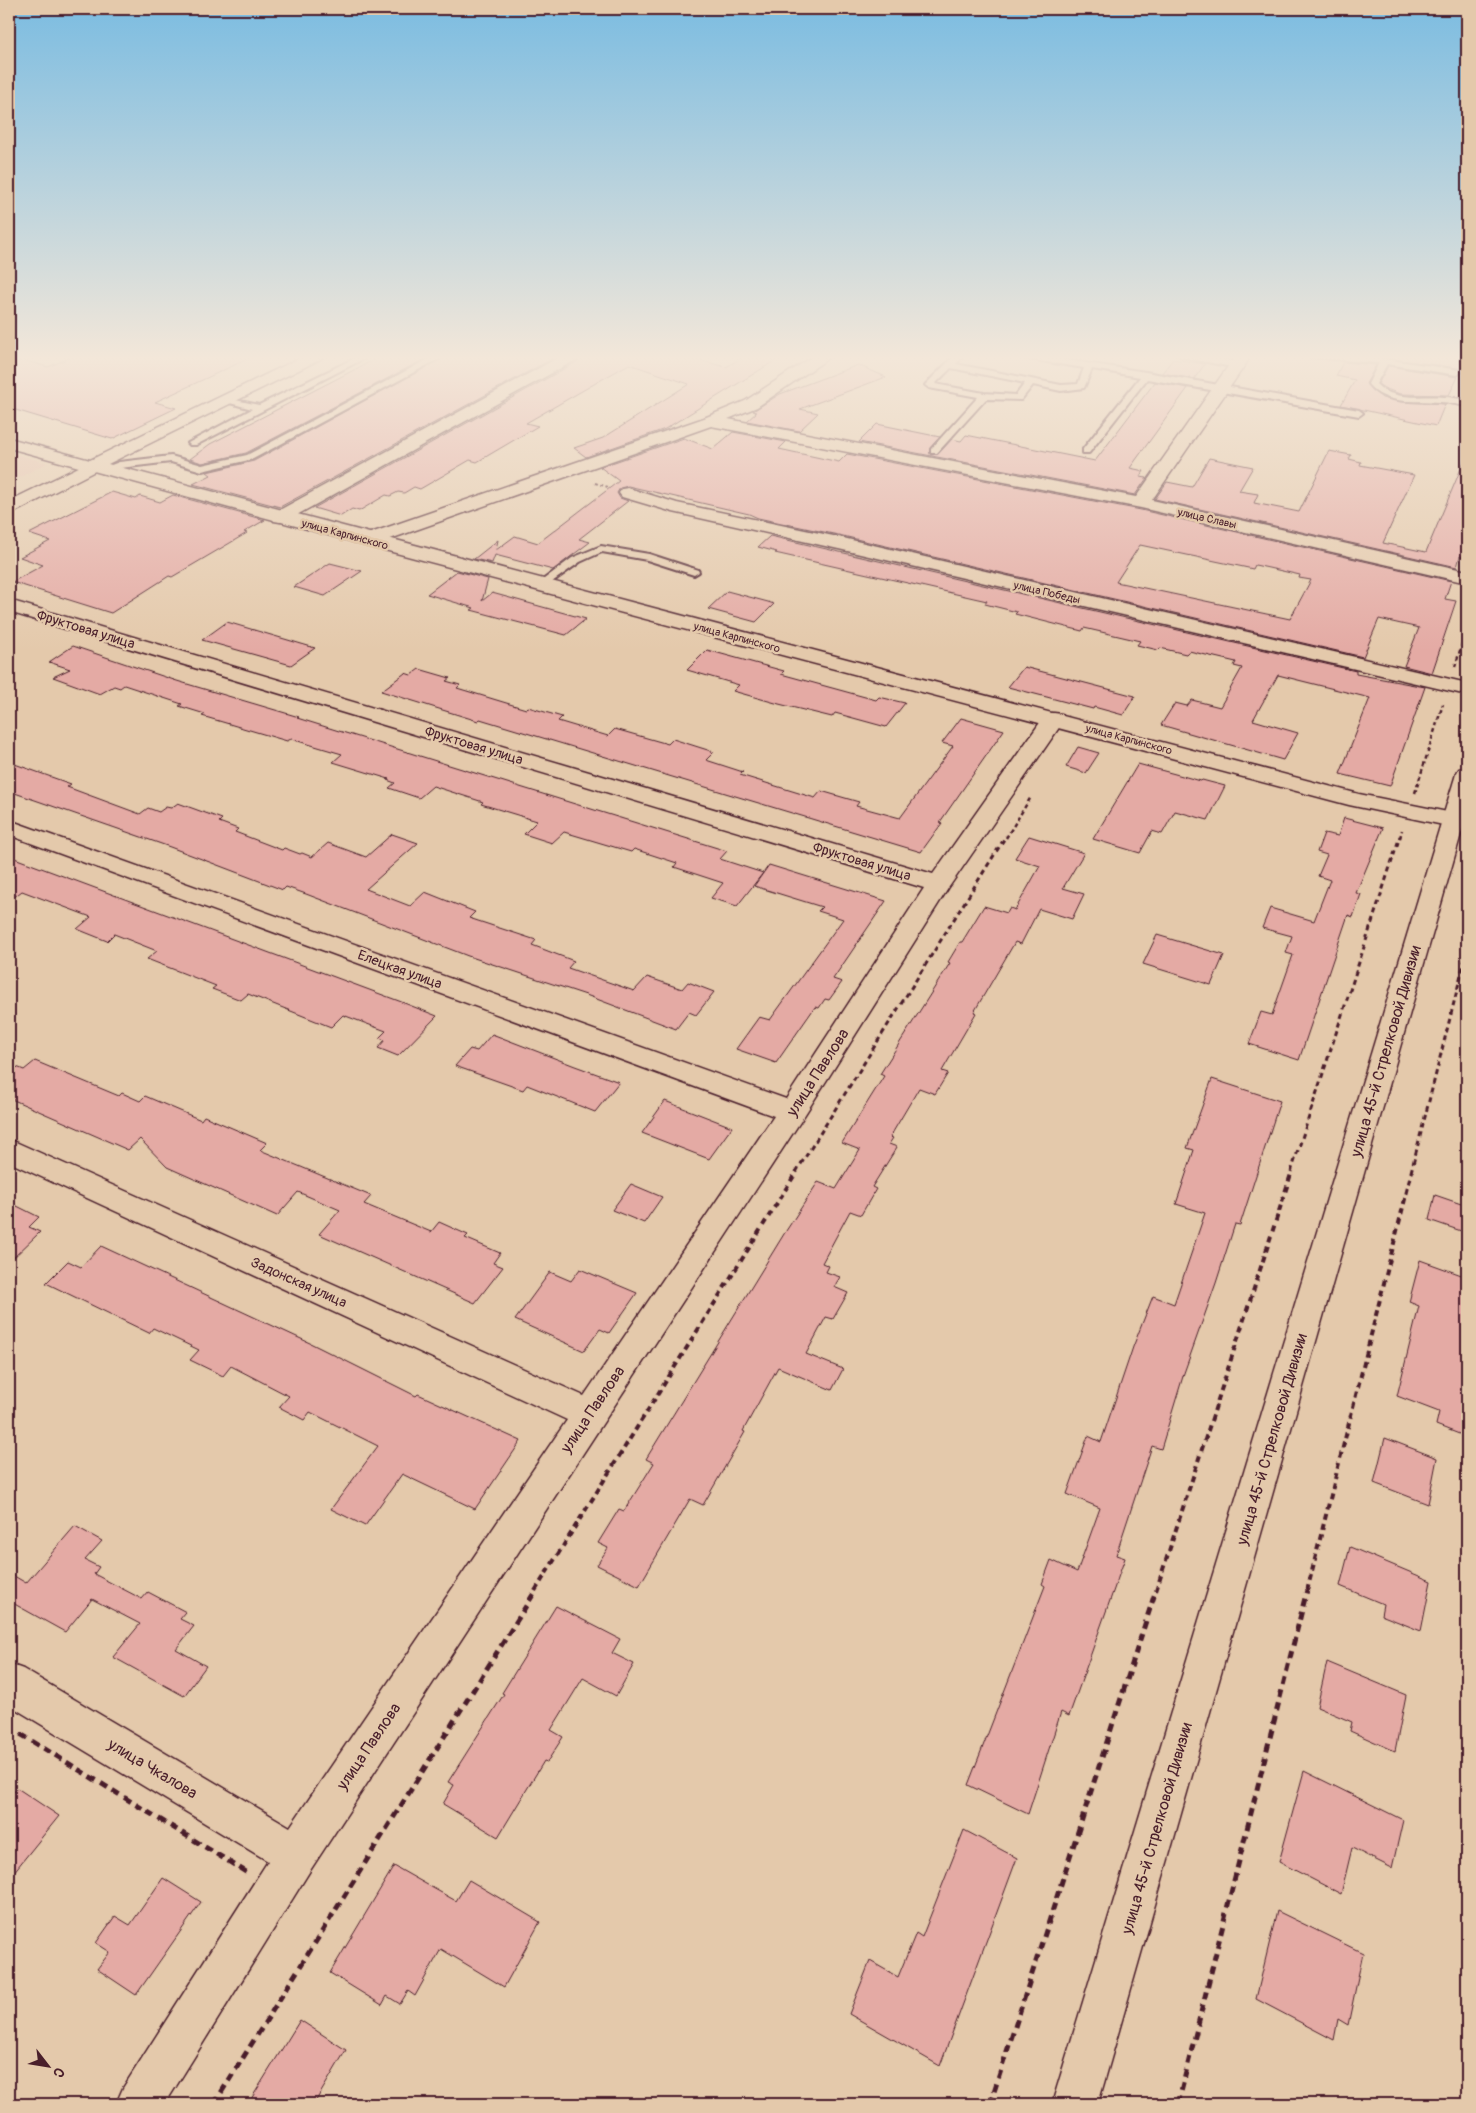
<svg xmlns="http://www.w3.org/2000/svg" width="1476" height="2113" viewBox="0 0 1476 2113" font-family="Pangolin,sans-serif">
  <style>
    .built { fill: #e4c0a9 }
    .building { fill: #e4aaa4; stroke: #4a1f2b; fill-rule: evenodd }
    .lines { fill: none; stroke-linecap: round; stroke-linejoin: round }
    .service-casing { stroke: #4a1f2b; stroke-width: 4 }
    .minor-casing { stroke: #4a1f2b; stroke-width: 3 }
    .tertiary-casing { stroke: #4a1f2b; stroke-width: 3 }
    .secondary-casing { stroke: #4a1f2b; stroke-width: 3 }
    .path-far4 { stroke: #4a1f2b; stroke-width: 2; stroke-dasharray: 3 2.5; stroke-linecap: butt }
    .path-far3 { stroke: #4a1f2b; stroke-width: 2.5; stroke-dasharray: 4 3; stroke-linecap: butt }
    .path-far2 { stroke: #4a1f2b; stroke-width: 3; stroke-dasharray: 5 4; stroke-linecap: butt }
    .path-far1 { stroke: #4a1f2b; stroke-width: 4; stroke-dasharray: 6 4.5; stroke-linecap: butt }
    .path { stroke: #4a1f2b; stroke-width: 5; stroke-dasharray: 8 5.5; stroke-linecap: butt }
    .service { fill: #e4c9ab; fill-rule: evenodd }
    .minor { fill: #e4c9ab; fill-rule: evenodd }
    .tertiary { fill: #e4c9ab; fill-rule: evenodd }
    .secondary { fill: #e4c9ab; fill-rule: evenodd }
    .labels { text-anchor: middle; stroke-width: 5; stroke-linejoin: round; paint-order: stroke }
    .far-street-label { font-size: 11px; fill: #4a1f2b; stroke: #e4c9ab }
    .street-label { font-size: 14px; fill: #4a1f2b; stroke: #e4c9ab }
    .near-street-label { font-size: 16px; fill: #4a1f2b; stroke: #e4c9ab }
  </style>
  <rect width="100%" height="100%" fill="#e4c9ab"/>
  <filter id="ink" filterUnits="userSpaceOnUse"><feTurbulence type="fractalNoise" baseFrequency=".02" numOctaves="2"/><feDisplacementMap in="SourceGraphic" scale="10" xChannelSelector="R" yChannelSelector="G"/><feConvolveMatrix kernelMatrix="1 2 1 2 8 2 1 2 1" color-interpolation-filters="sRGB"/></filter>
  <g filter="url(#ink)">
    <polygon class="built" points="9,452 47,463 9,483"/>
    <g class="building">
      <polygon points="76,355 256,355 155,402 176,408 112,439 9,408 9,366 23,360 48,367"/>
      <polygon points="383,355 432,355 246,453 202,463 190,459 210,444"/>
      <polygon points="448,355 559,355 280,507 193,484 211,475 207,472 254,461"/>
      <polygon points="584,355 680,355 726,367 746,355 784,355 665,429 586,457 574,448 603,438 689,384 629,364 526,423 538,426 477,462 470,460 420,489 414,487 404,493 398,492 390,496 386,495 359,511 352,509 341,516 314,508 580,360"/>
      <polygon points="1368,355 1467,355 1467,356 1461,369"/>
      <polygon points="1173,359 1205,364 1194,379 1162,373"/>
      <polygon points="1343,362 1376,365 1366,384 1382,398 1401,402 1445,404 1436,426 1341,405 1355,380 1336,376"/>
      <polygon points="858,365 886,377 800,409 818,413 799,431 747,421 757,412 753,411 780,394"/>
      <polygon points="1388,366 1457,377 1458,377 1449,395 1400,394 1384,388 1378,384"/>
      <polygon points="1155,382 1188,388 1130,468 1144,471 1140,477 1147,478 1135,495 859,442 877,424 940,437 930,448 931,455 938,454 952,439 961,441 966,435 1095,461"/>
      <path d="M733 432 786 442 779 449 839 462 847 454 1141 510 1451 581 1445 599 1456 601 1432 673 1404 666 1419 628 1379 619 1363 657 843 536 758 518 749 514 628 486 620 488 617 493 620 498 628 501 579 539 590 542 553 570 495 555 492 563 474 559 498 540 496 550 515 536 538 543 619 481 600 467 684 438 713 449ZM1140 545 1253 569 1255 565 1300 575 1299 578 1311 580 1290 619 1116 582Z"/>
      <polygon points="1329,451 1351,455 1349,459 1361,462 1360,465 1414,475 1383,543 1426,552 1467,454 1467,557 1460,556 1457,567 1155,499 1167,482 1192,487 1209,458 1253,467 1239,491 1258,494 1254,503 1299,512"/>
      <polygon points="112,492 136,499 140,496 160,502 173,495 265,520 244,532 247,533 172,577 169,576 111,613 12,582 43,565 20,557 50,541 29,534"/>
      <polygon points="770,536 1356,671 1356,674 1425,687 1390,786 1340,774 1370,698 1278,675 1253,720 1298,733 1283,760 1161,725 1175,703 1187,706 1192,700 1220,707 1242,668 1234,666 1236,662 1189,651 1186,654 1160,648 1158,650 1137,645 1140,641 1084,628 1082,631 1015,614 1017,612 985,604 987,601 775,553 777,552 758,547"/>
      <polygon points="330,563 362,571 325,596 294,587"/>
      <polygon points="457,571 488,579 482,601 492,593 586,619 566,635 471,610 474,608 427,594"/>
      <polygon points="727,591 768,602 774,604 756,622 708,609"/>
      <polygon points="227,622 315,648 291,665 202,640"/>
      <polygon points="73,646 177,681 299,717 297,718 727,851 720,859 763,873 737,906 711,898 723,883 674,867 677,863 634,849 631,852 564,832 552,843 524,834 537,821 481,804 483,802 433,786 419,798 389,788 395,783 387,780 389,779 333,762 342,754 291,739 287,741 202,716 205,714 179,706 182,704 124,685 120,688 114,686 100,694 53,677 70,669 49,662"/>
      <polygon points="707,650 784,671 781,674 876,700 879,697 905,703 886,727 835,713 832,717 779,704 733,691 739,685 687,670"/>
      <polygon points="1024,667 1135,696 1123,715 1094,707 1093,709 1008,687"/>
      <polygon points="419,669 450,678 446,681 460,685 457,688 526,709 528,707 562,717 558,721 608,736 615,729 668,744 673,739 714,752 706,760 743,772 740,775 815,798 821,791 859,802 856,806 900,818 953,746 942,743 961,718 1004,730 940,822 942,823 921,852 480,719 478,721 381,691 405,673 411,675"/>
      <polygon points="1078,747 1099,753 1086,773 1066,767"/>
      <polygon points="9,762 71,784 67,787 140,814 148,808 159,812 166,807 171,808 178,803 222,819 219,822 238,829 235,832 282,850 284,848 300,854 302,853 312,857 328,843 366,857 392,834 418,843 366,889 410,906 425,892 475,912 469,918 536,940 532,945 574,961 568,968 634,991 647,977 682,989 688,982 714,992 696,1015 689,1012 676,1029 586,995 468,956 306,894 286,887 283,890 170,847 9,791"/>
      <polygon points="1138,764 1201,781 1202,780 1225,786 1208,820 1175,811 1162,834 1152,831 1140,853 1093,839"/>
      <polygon points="1344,818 1383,828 1356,893 1361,894 1353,917 1348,915 1299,1060 1249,1044 1261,1012 1272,1015 1293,955 1286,953 1292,936 1262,928 1270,908 1314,921 1330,880 1318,876 1327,855 1317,852 1324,833 1338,836"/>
      <polygon points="1029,836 1084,853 1063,888 1084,894 1072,919 1039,909 1021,944 1015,942 974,1012 976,1013 942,1071 948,1073 935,1094 919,1088 890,1137 893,1138 889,1144 897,1147 872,1187 876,1189 861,1215 850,1211 822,1263 829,1266 826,1272 840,1277 834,1287 848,1293 833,1319 826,1317 806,1354 843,1369 832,1390 778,1367 743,1431 745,1432 703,1505 690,1499 639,1586 597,1565 608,1548 598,1543 619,1509 624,1511 654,1463 646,1459 784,1234 818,1182 836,1189 860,1150 842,1143 884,1076 880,1074 950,963 948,962 960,942 962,942 984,906 1007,913 1010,908 1015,910 1040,866 1015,858"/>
      <polygon points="9,856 399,1001 437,1016 398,1056 378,1048 385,1040 379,1038 386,1031 343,1015 331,1027 248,994 241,1000 212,989 216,986 147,959 157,951 114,934 107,941 77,929 91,917 22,891 9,901"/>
      <polygon points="769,865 886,901 833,979 842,982 829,1000 825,999 819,1008 815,1007 776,1063 736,1049 759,1017 770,1020 843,919 818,911 822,907 754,886"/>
      <polygon points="1157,935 1224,955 1211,985 1143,964"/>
      <polygon points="492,1034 575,1066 619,1082 595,1112 527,1085 523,1090 455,1066 470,1049 477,1051"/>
      <polygon points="35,1061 119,1096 122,1093 140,1101 145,1096 201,1120 204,1116 267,1143 260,1150 371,1196 364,1204 431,1232 439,1222 468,1235 465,1238 500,1253 493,1263 503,1267 475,1303 319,1234 340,1210 298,1192 277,1216 167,1167 140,1139 128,1150 9,1098 9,1064 24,1070"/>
      <polygon points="1212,1079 1280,1101 1240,1225 1235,1224 1216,1283 1184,1373 1161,1449 1152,1446 1116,1555 1125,1558 1069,1716 1061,1712 1028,1814 968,1785 1045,1586 1042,1584 1051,1560 1077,1572 1100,1508 1067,1494 1088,1436 1101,1442 1133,1347 1153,1296 1174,1304 1205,1213 1176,1204 1194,1150 1187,1148"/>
      <polygon points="665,1101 732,1127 709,1159 642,1133"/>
      <polygon points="631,1184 662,1197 644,1223 612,1210"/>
      <polygon points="1435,1195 1467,1206 1467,1233 1429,1220"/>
      <polygon points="9,1202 39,1217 29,1227 40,1232 9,1262"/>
      <polygon points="101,1246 312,1344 416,1396 418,1394 521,1441 475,1509 402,1474 365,1526 331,1509 378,1446 310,1412 304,1420 279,1407 289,1396 231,1366 223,1376 190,1360 199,1350 153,1328 149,1333 46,1283 68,1261 81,1267"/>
      <polygon points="1420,1260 1467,1277 1467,1437 1436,1425 1439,1412 1397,1396 1419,1306 1409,1302"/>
      <polygon points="580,1269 637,1293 609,1333 600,1329 584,1351 515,1320 550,1272 571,1281"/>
      <polygon points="1385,1438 1437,1458 1428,1504 1374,1483"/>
      <polygon points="75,1526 102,1541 85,1560 99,1567 94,1574 142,1599 148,1592 186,1612 180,1619 194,1626 176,1649 206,1666 184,1696 113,1657 140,1624 92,1599 65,1632 9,1601 9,1573 26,1583"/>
      <polygon points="1350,1547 1431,1581 1421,1631 1381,1615 1383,1604 1340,1586"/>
      <polygon points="556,1606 620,1639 612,1653 634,1664 616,1696 583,1678 551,1730 563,1737 547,1762 544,1761 498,1837 443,1804 454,1785 448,1782 504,1694 502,1693"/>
      <polygon points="1327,1662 1406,1695 1395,1751 1350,1731 1352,1722 1317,1707"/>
      <polygon points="1304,1771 1403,1820 1392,1868 1352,1848 1341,1894 1279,1862"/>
      <polygon points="17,1788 59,1816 9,1878 9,1798"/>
      <polygon points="964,1830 1017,1858 940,2066 849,2014 870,1961 898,1977 916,1933 922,1937"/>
      <polygon points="394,1866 456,1901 469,1880 540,1922 504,1987 441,1949 415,1996 408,1991 400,2004 387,1996 382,2005 330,1973"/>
      <polygon points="163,1878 201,1902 136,1995 97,1969 110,1952 96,1943 115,1916 130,1925"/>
      <polygon points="1277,1911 1363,1953 1348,2025 1338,2019 1334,2040 1256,1999"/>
      <polygon points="300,2020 346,2050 314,2104 248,2104"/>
    </g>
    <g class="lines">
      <defs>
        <g id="service">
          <polygon points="361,355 371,355 196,445 190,445 188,443 252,409 226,402 226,398 259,405"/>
          <polygon points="436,355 446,355 253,459 202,471 171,462 120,468 103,473 98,470 119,462 171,456 202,465 247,455"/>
          <path d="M955 355H964L956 364 1061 385 1078 384 1084 368 1016 357 1012 355H1032L1146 372 1359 410 1363 413 1359 416 1147 379 1089 453H1083V449L1140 377 1092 369 1084 388 1061 391 1033 385 1021 400 986 399 937 453H931V449L978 397 929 388 925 385ZM951 368 1025 383 1016 395 984 393 935 384Z"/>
          <polygon points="1178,355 1196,355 1237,362 1241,365 1237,368 1182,357"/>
          <path d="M1305 355 1362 356 1460 370 1461 372 1457 375 1387 364 1376 384C1393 402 1422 395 1444 397 1452 397 1459 399 1467 400V406C1458 405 1449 402 1440 402 1415 400 1385 406 1368 384L1379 363 1309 357Z"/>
          <polygon points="601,546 649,554 698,570 699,572 694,575 647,560 602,552 580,562 545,587 541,588 536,585 572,558"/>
        </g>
        <g id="minor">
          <polygon points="563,355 582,355 579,358 286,521 280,522 274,521 271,517 274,513"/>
          <polygon points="815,355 833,355 757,407 728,419 1136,497 1236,355 1252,355 1152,500 1467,571 1467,583 1141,508 711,426 376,544 369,546 362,544 360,540 362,536 704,418 745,401"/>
          <polygon points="91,461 97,462 100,466 97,470 15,512 9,513 9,501"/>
          <polygon points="628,488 677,503 843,538 1467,683 1467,695 843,550 673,512 622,497 619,493 622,489"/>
          <polygon points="9,600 933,874 1046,714 1054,713 1062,714 1065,719 949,887 802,1119 311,1869 165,2104 116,2104 123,2088 268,1861 9,1705 9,1664 23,1669 290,1827 567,1420 9,1162 9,1139 584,1396 774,1116 9,835 9,820 786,1099 924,888 9,612"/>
        </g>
        <polygon id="tertiary" points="306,355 326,355 323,358 108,464 1359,794 1467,816 1467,830 1349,805 362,544 9,448 9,438 90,460"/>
        <polygon id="secondary" points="1467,767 1467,813 1098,2104 1052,2104 1456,774 1459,769"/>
      </defs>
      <use href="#service" class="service-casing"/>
      <use href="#minor" class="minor-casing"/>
      <use href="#tertiary" class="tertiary-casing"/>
      <use href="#secondary" class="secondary-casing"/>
      <polyline class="path-far4" points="595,483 608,487"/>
      <g class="path-far3">
        <polyline points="1455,667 1467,627"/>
        <polyline points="1415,793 1443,704"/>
        <polyline points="1006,838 1031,797"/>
        <polyline points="1400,838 1402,830"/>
      </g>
      <g class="path-far2">
        <polyline points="796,1172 1006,836"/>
        <polyline points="1291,1172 1400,836"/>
        <polyline points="1411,1172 1467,951"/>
      </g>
      <g class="path-far1">
        <polyline points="535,1591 797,1171"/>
        <polyline points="1156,1591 1292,1171"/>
        <polyline points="1307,1591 1412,1171"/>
      </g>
      <g class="path">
        <polyline points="9,1727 246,1872"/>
        <polyline points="214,2104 536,1590"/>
        <polyline points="990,2104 1156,1590"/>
        <polyline points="1178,2104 1307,1590"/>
      </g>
      <use href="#service" class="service"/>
      <use href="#minor" class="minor"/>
      <use href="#tertiary" class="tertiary"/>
      <use href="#secondary" class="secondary"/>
    </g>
  </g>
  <linearGradient id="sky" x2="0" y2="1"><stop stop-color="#7bbce1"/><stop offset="0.55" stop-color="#f3e7d9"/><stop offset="1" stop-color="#f3e7d9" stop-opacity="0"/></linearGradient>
  <rect width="1476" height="651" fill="url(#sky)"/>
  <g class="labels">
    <g class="far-street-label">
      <text transform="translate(1207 518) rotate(13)" y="4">улица Славы</text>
      <text transform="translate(345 534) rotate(15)" y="4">улица Карпинского</text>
      <text transform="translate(1047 592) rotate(13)" y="4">улица Победы</text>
      <text transform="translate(737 637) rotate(15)" y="4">улица Карпинского</text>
      <text transform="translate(1129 739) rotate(15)" y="4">улица Карпинского</text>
    </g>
    <g class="street-label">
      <text transform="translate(86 629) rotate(17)" y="5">Фруктовая улица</text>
      <text transform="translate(474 745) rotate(17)" y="5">Фруктовая улица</text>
      <text transform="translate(862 861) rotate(17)" y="5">Фруктовая улица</text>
      <text transform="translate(400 969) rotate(20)" y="5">Елецкая улица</text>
      <text transform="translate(299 1282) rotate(24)" y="5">Задонская улица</text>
    </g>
    <g class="near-street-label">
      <text transform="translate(1385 1051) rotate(-74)" y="6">улица 45-й Стрелковой Дивизии</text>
      <text transform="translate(817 1072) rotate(-57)" y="6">улица Павлова</text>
      <text transform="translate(592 1409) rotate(-56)" y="6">улица Павлова</text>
      <text transform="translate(1271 1439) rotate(-74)" y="6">улица 45-й Стрелковой Дивизии</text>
      <text transform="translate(368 1746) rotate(-56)" y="6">улица Павлова</text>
      <text transform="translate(153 1768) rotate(31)" y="6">улица Чкалова</text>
      <text transform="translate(1156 1828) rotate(-74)" y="6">улица 45-й Стрелковой Дивизии</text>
    </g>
  </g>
  <rect width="1476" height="2113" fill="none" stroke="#e4c9ab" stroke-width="30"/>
  <rect x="15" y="15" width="1446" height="2083" fill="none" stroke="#4a1f2b" stroke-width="2" filter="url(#ink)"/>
  <g transform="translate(48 2066) rotate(121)" stroke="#e4c9ab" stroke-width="4" paint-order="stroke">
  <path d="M0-4L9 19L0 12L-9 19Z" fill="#4a1f2b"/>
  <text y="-8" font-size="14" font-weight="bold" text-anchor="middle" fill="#4a1f2b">С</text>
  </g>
</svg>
